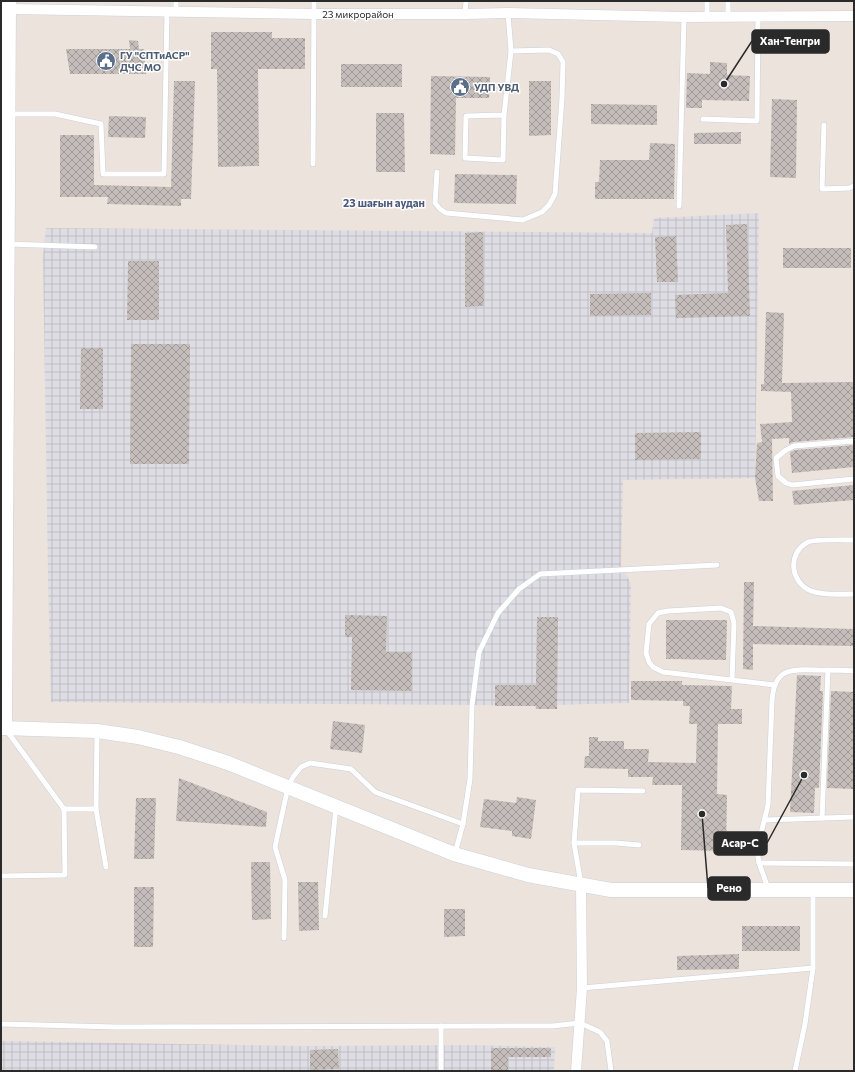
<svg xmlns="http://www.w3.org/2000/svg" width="855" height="1072" viewBox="0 0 855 1072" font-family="Commissioner,sans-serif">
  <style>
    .industrial { fill: url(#industrial-grid) }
    .building { fill: url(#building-cross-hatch) }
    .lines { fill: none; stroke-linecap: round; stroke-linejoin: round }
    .lane-casing { stroke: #cad0db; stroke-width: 6 }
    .street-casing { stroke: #cad0db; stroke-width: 11 }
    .secondary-casing { stroke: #cad0db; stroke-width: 15 }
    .lane { stroke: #fff; stroke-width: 5 }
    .street { stroke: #fff; stroke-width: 10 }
    .secondary { stroke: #fff; stroke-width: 14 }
    .labels { text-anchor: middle; stroke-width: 3; stroke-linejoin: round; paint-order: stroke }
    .street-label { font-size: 10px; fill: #2a2a2a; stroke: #fff }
    .service-label { font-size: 10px; font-weight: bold; fill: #4e5e75; stroke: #fff; text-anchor: start }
    .neighbourhood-label { font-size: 11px; font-weight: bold; fill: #4b597a; stroke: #fff }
    .leader { fill: none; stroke: #2a2a2a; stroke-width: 1.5 }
    .callout-dot { fill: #2a2a2a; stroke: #fff; stroke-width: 1.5 }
    .callout { fill: #2a2a2a; stroke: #2a2a2a; stroke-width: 1.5 }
    .callout-label { font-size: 11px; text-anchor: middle; font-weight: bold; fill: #fff }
  </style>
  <defs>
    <pattern id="industrial-grid" width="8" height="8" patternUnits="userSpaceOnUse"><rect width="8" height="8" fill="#dedde4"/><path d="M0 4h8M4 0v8" fill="none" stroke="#bfbec4"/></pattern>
    <pattern id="building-cross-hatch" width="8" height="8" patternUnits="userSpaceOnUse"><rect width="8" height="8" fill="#c4bdb9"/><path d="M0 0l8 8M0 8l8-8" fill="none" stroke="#9f9a97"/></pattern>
  </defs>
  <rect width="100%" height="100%" fill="#ece3dc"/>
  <g class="industrial">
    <polygon points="759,213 755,478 623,480 621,565 631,584 629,703 557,705 557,709 536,709 535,706 472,705 51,702 48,577 43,256 46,228 652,233 654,218"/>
    <polygon points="1,1041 307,1046 471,1045 555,1047 554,1071 1,1071"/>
  </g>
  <g class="building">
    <polygon points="211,32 272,32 272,38 305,38 305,69 258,69 259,166 218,167 217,69 211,69"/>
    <polygon points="129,40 138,41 139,49 144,49 146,74 70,74 66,49 130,49"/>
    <polygon points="710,62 727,63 727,75 750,76 749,101 702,100 702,108 686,108 687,73 710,74"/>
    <rect x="341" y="64" width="61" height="23"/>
    <polygon points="431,76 490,77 489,98 456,98 455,155 430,154"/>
    <polygon points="174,81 195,81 191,199 181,199 181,206 107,204 108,197 60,197 60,135 94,135 94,185 171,187"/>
    <polygon points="529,81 551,81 551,135 529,136"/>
    <polygon points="772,99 797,100 796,178 770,177"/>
    <polygon points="591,104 657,105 657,125 591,124"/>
    <polygon points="376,113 404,113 405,172 376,172"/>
    <polygon points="109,116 146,117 145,138 108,137"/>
    <polygon points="741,132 741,144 694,144 694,133"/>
    <polygon points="650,143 675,144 674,199 595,199 595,182 599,182 600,160 649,160"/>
    <polygon points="455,174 517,175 516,204 454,203"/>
    <polygon points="747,224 750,316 676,318 675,295 728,293 726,225"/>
    <polygon points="483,232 484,306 465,307 465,233"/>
    <polygon points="676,236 678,282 657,282 655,237"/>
    <rect x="783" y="248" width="68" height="20"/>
    <polygon points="128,261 159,261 159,320 127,320"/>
    <polygon points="651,293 651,315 590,316 590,294"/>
    <polygon points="766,312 784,313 782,383 854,382 854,437 794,442 789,444 789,438 772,439 773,501 759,501 755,478 757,443 762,442 760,424 792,422 791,392 761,391 761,384 764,384"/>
    <polygon points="131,344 190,344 189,464 130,464"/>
    <polygon points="81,348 103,348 103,409 80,409"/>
    <polygon points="701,432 701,459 635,460 635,433"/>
    <polygon points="854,445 854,467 792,473 790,452 795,450"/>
    <polygon points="854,485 854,500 794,505 792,491"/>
    <polygon points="744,582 754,582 753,626 854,629 854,646 753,644 753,670 743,669"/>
    <polygon points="345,615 387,616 386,652 412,652 412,691 351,690 352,637 345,637"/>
    <polygon points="537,617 558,617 557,709 536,709 536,706 495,706 495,685 536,685"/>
    <polygon points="666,620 727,620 726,660 666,659"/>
    <polygon points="797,675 821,676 820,691 823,691 819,788 815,788 814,813 790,812"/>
    <polygon points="631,681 682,681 682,685 732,686 731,709 742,709 742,724 718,724 717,794 727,795 726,851 681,850 682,785 652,785 653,777 628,777 628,769 584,768 585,756 589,756 589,737 598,737 598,741 624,741 624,749 649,749 648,762 696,763 697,724 689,724 690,706 683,706 683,701 631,700"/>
    <polygon points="831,691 854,692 854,789 827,788"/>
    <polygon points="333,721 365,725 362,753 330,749"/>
    <polygon points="179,778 267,812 266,827 176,821"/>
    <polygon points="517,797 536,800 531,839 512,836 512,831 480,827 484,799 516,803"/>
    <polygon points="136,798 156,798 154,859 134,859"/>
    <polygon points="251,862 270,862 271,919 252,920"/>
    <polygon points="298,882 318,882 319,930 299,931"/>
    <polygon points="134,887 154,887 153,947 134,947"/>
    <polygon points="444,909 465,909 465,936 444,937"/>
    <rect x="742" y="926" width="58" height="25"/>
    <polygon points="739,954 739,969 677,970 677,956"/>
    <polygon points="491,1048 551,1048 551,1057 508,1057 508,1071 491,1071"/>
    <polygon points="338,1049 339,1069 310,1070 310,1050"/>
  </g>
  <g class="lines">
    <defs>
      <g id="lane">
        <polyline points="707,1 707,16"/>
        <polyline points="728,1 728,16"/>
        <polyline points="176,11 176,1"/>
        <polyline points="465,14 466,1"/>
        <polyline points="9,114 55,114 101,124 103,174 164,174 167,11"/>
        <polyline points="504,115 466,116 465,158 503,160 504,115 511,51 508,13"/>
        <polyline points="703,119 757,121 758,16"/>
        <polyline points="824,125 822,189 849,188 854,186"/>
        <polyline points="313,164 314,1"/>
        <polyline points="437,172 435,203 440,209 446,213 523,220 542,212 549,205 555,194 562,98 563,62 558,54 549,50 511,51"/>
        <polyline points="679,206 684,17"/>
        <polyline points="8,244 95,247"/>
        <polyline points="854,441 794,446 786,450 776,458 778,476 786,483 792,485 854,479"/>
        <path d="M854 540C845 540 815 539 808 542 787 553 790 582 811 591 824 596 841 594 854 594"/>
        <polyline points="732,680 734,623 731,612 721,608 668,611 658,613 649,624 646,653 649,662 653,667 663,672 774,685"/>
        <polyline points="97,732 96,809 106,867"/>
        <polyline points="64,809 96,809"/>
        <polyline points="822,818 828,670"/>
        <polyline points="765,820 854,817"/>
        <polyline points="574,843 616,843 639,845"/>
        <polyline points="455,853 463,824 470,779 472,705 479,652 498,613 519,589 540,574 717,565"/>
        <polyline points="759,863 854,864"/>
        <polyline points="1,876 65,875 64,809 7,731"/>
        <polyline points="581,884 574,843 578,790 643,791"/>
        <path d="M768 888 759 863 757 850 768 805 772 701C774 669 789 669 817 670 829 670 842 670 854 671"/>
        <polyline points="325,916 336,807"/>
        <polyline points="284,938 285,880 275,847 288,787 293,777 301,767 310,763 351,769 375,792 463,824"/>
        <polyline points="582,988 813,968"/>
        <polyline points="1,1024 116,1027 552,1026 580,1023 600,1032 607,1041 611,1071"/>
        <polyline points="441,1026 441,1071"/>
        <polyline points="795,1071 805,1024 813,968 813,891"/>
      </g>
      <g id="street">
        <polyline points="9,9 314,14 465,14 508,13 684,17 854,16"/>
        <polyline points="576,1071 582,988 581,885"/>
      </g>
      <g id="secondary">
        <polyline points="1,728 97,731 138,737 179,747 228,763 454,854 528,875 611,890 854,890"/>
        <polyline points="5,728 9,1"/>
      </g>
    </defs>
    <use href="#lane" class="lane-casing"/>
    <use href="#street" class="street-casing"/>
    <use href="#secondary" class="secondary-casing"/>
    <use href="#lane" class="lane"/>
    <use href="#street" class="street"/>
    <use href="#secondary" class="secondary"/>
  </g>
  <defs>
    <symbol id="civic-disc" viewBox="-11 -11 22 22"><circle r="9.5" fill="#5c6f8a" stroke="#fff"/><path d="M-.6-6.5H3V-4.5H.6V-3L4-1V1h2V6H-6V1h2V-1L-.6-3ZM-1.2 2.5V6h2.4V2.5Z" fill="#fff"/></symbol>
  </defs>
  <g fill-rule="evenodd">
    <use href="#civic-disc" x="95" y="50" width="22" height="22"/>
    <use href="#civic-disc" x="449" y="76" width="22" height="22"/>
  </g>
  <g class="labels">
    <g class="street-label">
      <text x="358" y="18">23 микрорайон</text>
    </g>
    <g class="service-label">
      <text x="120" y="59">ГУ "СПТиАСР"<tspan x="120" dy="12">ДЧС МО</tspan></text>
      <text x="474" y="91">УДП УВД</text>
    </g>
    <g class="neighbourhood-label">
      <text x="384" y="207">23 шағын аудан</text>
    </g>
  </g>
  <path class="leader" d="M724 84L752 41M804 775L767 843M702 814L708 888"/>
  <g class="callout-dot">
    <circle cx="724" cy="84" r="4"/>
    <circle cx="804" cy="775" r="4"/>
    <circle cx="702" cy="814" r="4"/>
  </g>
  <g class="callout">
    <rect x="752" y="30" width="77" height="23" rx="4"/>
    <rect x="714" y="832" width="53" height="23" rx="4"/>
    <rect x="708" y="877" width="42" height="23" rx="4"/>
  </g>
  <g class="callout-label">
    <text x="790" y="45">Хан-Тенгри</text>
    <text x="740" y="847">Асар-С</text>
    <text x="729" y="892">Рено</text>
  </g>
  <rect width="855" height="1072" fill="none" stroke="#2a2a2a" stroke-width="4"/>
</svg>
